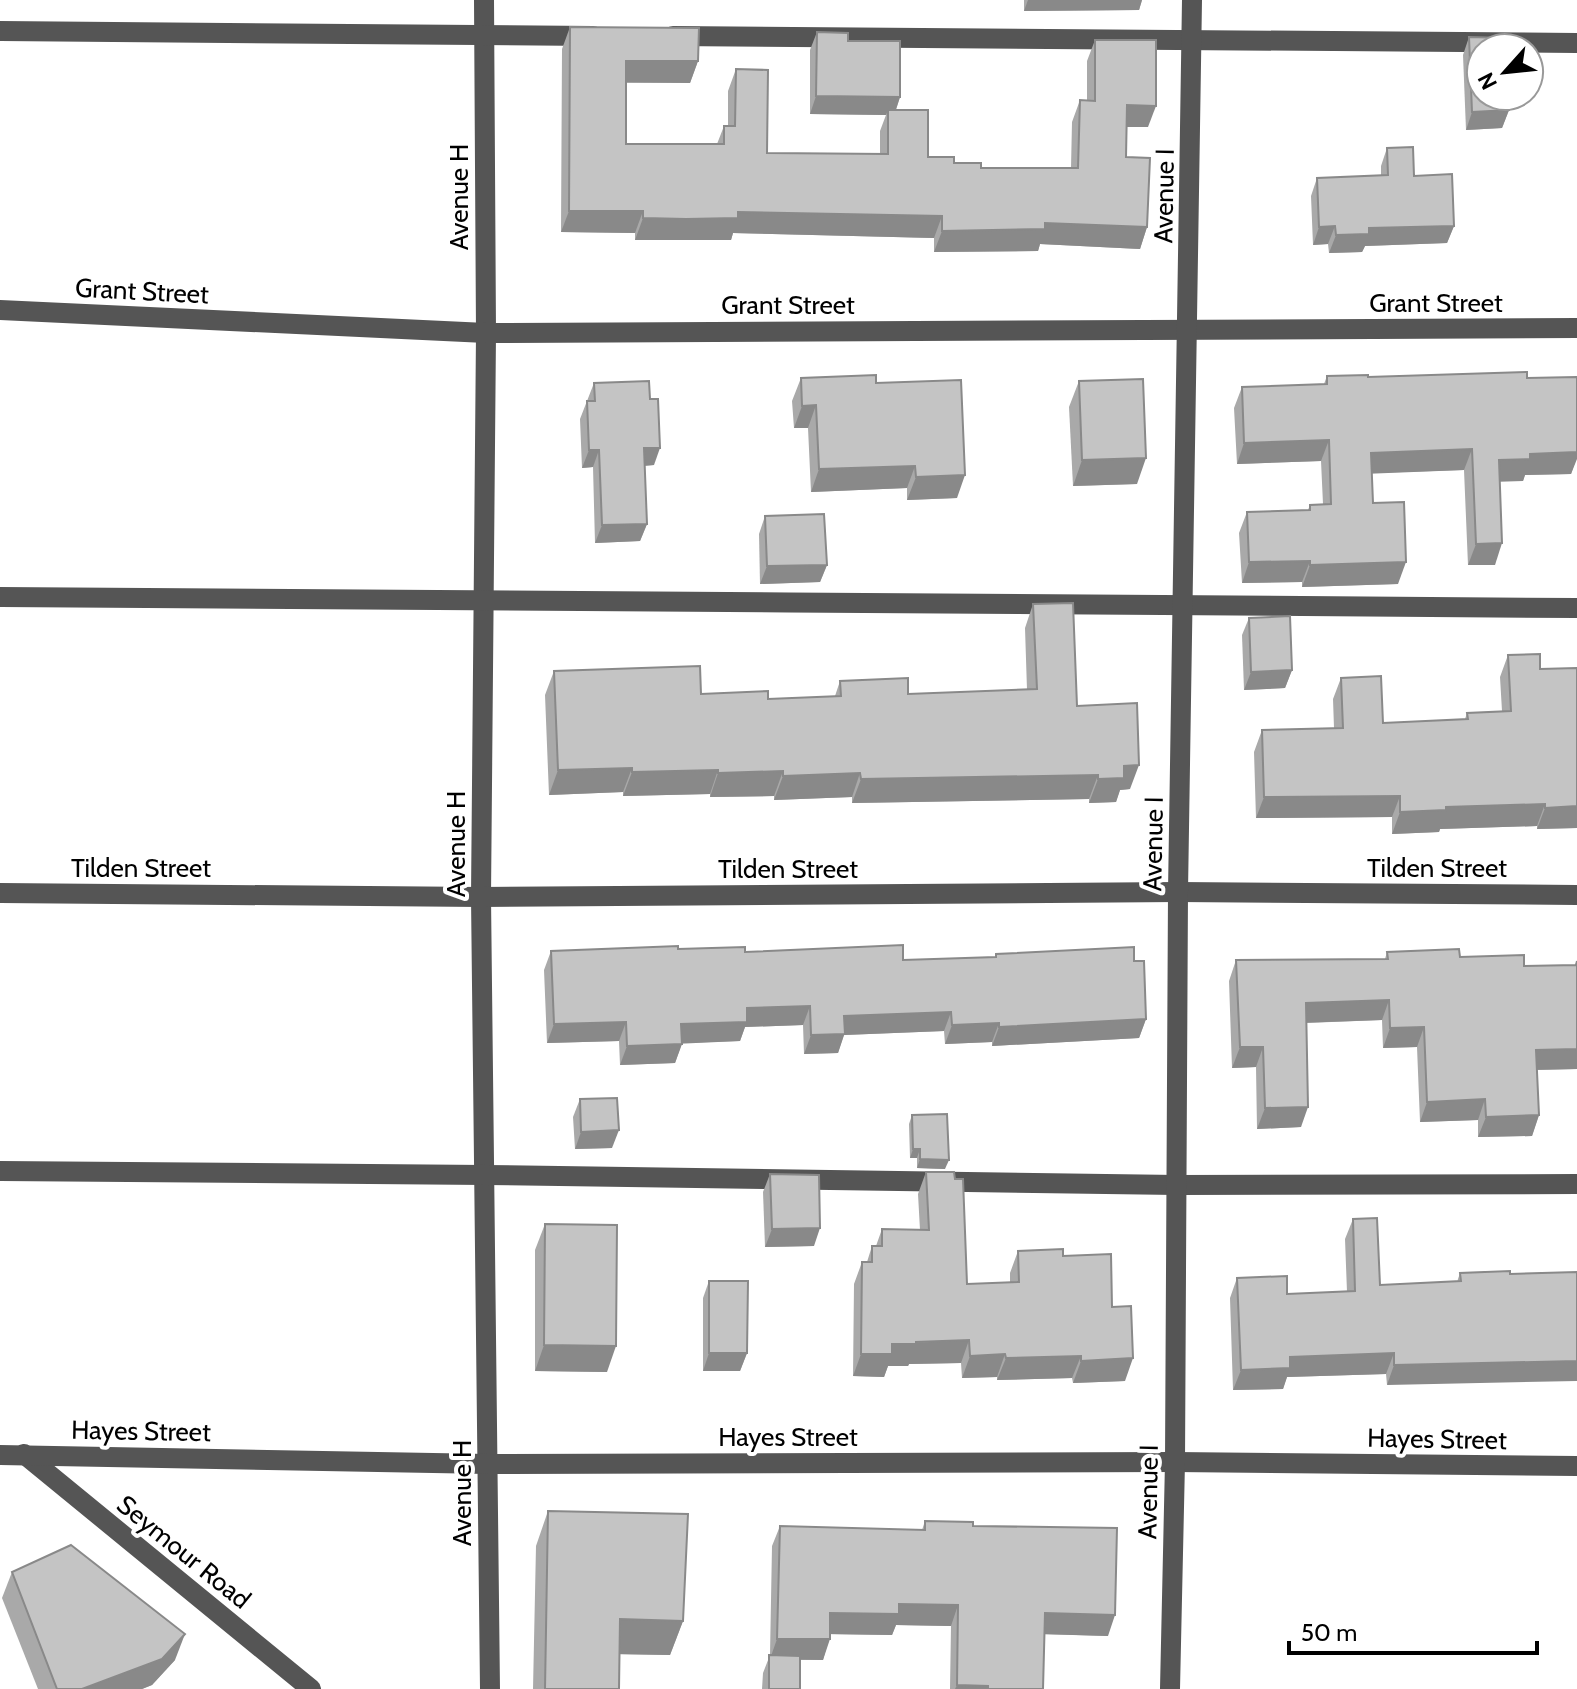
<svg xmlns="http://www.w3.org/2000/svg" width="1577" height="1689" viewBox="0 0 1577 1689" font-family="Cabin,sans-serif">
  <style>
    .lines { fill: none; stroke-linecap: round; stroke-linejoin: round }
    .minor { stroke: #555; stroke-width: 20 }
    .wall { fill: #a9a9a9 }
    .shaded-wall { fill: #898989 }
    .building { fill: #c4c4c4; stroke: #898989; stroke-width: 2 }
    .labels { text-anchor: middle; stroke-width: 8; stroke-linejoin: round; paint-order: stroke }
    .street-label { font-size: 26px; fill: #000; stroke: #fff }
  </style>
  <rect width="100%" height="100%" fill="#fff"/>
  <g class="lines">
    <g class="minor">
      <polyline points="484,0 486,333 481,897 490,1689"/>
      <polyline points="0,31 593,36"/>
      <polyline points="673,36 1577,43"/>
      <polyline points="0,310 486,333 1577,328"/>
      <path d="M0 597C526 603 1051 602 1577 608"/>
      <polyline points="0,893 481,897 1178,892 1577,895"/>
      <polyline points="0,1171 485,1175 1177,1185 1577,1184"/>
      <polyline points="24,1454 311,1689"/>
      <polyline points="0,1455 488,1464 1175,1462 1577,1466"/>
      <polyline points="1170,1689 1175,1462 1178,892 1192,0"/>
    </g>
  </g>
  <g class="wall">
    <polygon points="1024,0 1142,0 1139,10 1024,11"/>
    <polygon points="570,27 698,61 690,83 626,83 626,144 717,144 724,126 728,126 728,91 736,69 767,153 880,154 880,131 886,115 810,114 810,50 817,32 848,41 900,97 896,110 928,157 981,168 1071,168 1072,122 1080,100 1087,101 1087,61 1095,40 1148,127 1126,127 1126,157 1147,227 1140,249 1040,244 1038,251 934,252 934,238 733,233 731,240 635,240 635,233 561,232 562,49"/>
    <polygon points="1469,37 1509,110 1502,128 1466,130 1463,55"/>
    <polygon points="1387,148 1414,176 1454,226 1447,243 1365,246 1362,252 1329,253 1328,244 1313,245 1311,196 1317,178 1381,175 1381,166"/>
    <polygon points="1327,376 1527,378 1576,459 1571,474 1525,475 1523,481 1500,481 1495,565 1468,565 1464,470 1372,473 1373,503 1398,584 1302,587 1302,582 1242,583 1239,533 1247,512 1308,510 1310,505 1323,504 1321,461 1237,464 1234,408 1242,387 1324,384"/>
    <polygon points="801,378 876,383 957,498 907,500 907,488 811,492 808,428 794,428 792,401"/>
    <polygon points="1079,381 1137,484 1073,486 1069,407"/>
    <polygon points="594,383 654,465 645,466 647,524 640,541 595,543 593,467 582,468 580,419"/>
    <polygon points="765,516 827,565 820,582 760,584 759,534"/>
    <polygon points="1033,604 1077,706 1130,789 1120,790 1116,802 1089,803 1089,799 852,803 852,797 774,800 774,796 710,797 710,794 623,796 623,792 549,795 545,695 554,671 701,694 768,699 835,696 840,681 908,694 1027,690 1025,628"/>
    <polygon points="1249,618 1292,670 1285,688 1244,690 1242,635"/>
    <polygon points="1508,655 1540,669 1577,668 1577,828 1537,829 1537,826 1440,829 1439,832 1392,834 1392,817 1256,818 1254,752 1262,730 1334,728 1333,699 1341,678 1383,723 1465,719 1467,713 1502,711 1500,677"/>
    <polygon points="678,949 903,960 995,957 996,954 1134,961 1146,1019 1139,1038 992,1046 992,1042 945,1044 944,1031 844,1035 838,1053 804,1054 803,1025 745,1027 740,1041 682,1043 675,1063 620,1065 619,1041 547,1043 544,970 551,951"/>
    <polygon points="1387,952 1460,957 1524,966 1575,965 1577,961 1577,1069 1537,1070 1539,1115 1532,1136 1478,1137 1478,1120 1420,1122 1417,1047 1383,1048 1382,1020 1306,1023 1301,1127 1257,1129 1256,1067 1232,1068 1229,981 1236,960 1385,959"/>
    <polygon points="580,1099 612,1148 575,1149 573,1117"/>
    <polygon points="912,1115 945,1169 917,1168 917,1158 910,1158 909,1124"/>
    <polygon points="926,1172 967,1284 1010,1283 1010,1273 1018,1251 1063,1256 1112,1307 1125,1381 1073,1383 1072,1378 997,1380 997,1377 962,1378 961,1363 909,1364 908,1366 888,1366 884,1377 853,1376 854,1284 862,1262 867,1262 872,1246 876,1246 882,1229 920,1230 918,1194"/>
    <polygon points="770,1174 814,1246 765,1247 763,1192"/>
    <polygon points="1353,1219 1380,1285 1457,1282 1460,1273 1510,1271 1387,1385 1386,1374 1287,1377 1283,1389 1233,1390 1230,1298 1237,1278 1287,1294 1347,1292 1345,1239"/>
    <polygon points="545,1224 607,1372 535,1371 535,1250"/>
    <polygon points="709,1281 747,1353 740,1371 703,1371 703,1298"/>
    <polygon points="548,1511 683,1621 670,1655 620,1654 619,1689 533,1689 536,1546"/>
    <polygon points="925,1521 973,1526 1108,1636 1044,1634 1043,1689 950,1689 951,1626 896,1625 892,1635 830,1634 823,1660 800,1660 800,1689 762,1689 763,1673 770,1655 772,1546 780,1526 922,1530"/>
    <polygon points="12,1572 175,1660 152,1685 142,1689 38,1689 2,1598"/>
  </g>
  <g class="shaded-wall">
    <polygon points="1028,0 1142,0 1139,10 1024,11"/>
    <polygon points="626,61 698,61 690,83 618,82"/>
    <polygon points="816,96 900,97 894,115 888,110 886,115 810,114"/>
    <polygon points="1127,105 1156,106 1148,127 1119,127"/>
    <polygon points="1509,110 1502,128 1466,130 1472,112"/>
    <polygon points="569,211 643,211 635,233 561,232"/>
    <polygon points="738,212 942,216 934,238 733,233 731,240 635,240 643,218"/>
    <polygon points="1045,223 1147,227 1140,249 1040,244 1038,251 934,252 942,231"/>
    <polygon points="1335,226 1328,244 1313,245 1319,227"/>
    <polygon points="1454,226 1447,243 1365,246 1362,252 1329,253 1336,235 1369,228"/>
    <polygon points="816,405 808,428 794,428 802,406"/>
    <polygon points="1329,440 1321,461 1237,464 1244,443"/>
    <polygon points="1577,440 1577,459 1571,474 1525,475 1523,481 1491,482 1499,460"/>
    <polygon points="644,448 660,448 654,465 638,466"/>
    <polygon points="1472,449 1464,470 1363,474 1371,453"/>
    <polygon points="589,450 599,450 593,467 582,468"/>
    <polygon points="1146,458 1137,484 1073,486 1082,460"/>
    <polygon points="915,466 907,488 811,492 819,469"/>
    <polygon points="965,475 957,498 907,500 916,477"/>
    <polygon points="647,524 640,541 595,543 602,525"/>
    <polygon points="1502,543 1495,565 1468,565 1476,544"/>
    <polygon points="1310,561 1302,582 1242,583 1249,562"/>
    <polygon points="1406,562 1398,584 1302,587 1310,565"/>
    <polygon points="827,565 820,582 760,584 767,566"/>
    <polygon points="1292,670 1285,688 1244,690 1251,672"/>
    <polygon points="1139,765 1130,789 1120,790 1116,802 1089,803 1098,779 1124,766"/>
    <polygon points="632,768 623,792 549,795 558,770"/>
    <polygon points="718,770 710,794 623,796 632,772"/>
    <polygon points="783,771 774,796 710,797 718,773"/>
    <polygon points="860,773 852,797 774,800 783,776"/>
    <polygon points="1098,775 1089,799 852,803 861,779"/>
    <polygon points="1400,796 1392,817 1256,818 1264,797"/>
    <polygon points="1545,804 1537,826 1440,829 1439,832 1392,834 1400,812 1446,807"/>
    <polygon points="1577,806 1577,828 1537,829 1545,808"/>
    <polygon points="1389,1000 1382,1020 1298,1023 1306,1003"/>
    <polygon points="810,1006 803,1025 745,1027 740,1041 674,1044 681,1024 747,1008"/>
    <polygon points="951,1012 944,1031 844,1035 838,1053 804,1054 811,1035 844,1016"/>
    <polygon points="1146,1019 1139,1038 992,1046 999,1027"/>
    <polygon points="626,1022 619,1041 547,1043 554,1024"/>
    <polygon points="999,1023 992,1042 945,1044 952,1025"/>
    <polygon points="1424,1027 1417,1047 1383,1048 1390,1028"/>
    <polygon points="682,1044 675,1063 620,1065 627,1046"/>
    <polygon points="1240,1047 1263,1047 1256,1067 1232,1068"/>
    <polygon points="1577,1049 1577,1069 1529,1070 1536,1050"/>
    <polygon points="1485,1099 1478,1120 1420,1122 1427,1102"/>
    <polygon points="1308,1107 1301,1127 1257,1129 1265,1108"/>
    <polygon points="1539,1115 1532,1136 1478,1137 1486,1117"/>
    <polygon points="619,1130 612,1148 575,1149 581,1132"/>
    <polygon points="913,1149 920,1149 917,1158 910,1158"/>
    <polygon points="920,1159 949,1160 945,1169 917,1168"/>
    <polygon points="820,1228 814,1246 765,1247 772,1229"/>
    <polygon points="969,1340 961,1363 909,1364 908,1366 888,1366 884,1377 853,1376 861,1354 892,1344"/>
    <polygon points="544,1345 616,1346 607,1372 535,1371"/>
    <polygon points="709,1353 747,1353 740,1371 703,1371"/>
    <polygon points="1394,1353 1386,1374 1287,1377 1283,1389 1233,1390 1241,1370 1290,1357"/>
    <polygon points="1005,1354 997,1377 962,1378 970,1356"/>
    <polygon points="1081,1356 1072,1378 997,1380 1006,1358"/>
    <polygon points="1133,1358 1125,1381 1073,1383 1081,1361"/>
    <polygon points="1577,1361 1577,1381 1387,1385 1394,1365"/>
    <polygon points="899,1604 958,1605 951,1626 896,1625 892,1635 823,1634 830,1613"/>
    <polygon points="1045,1613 1115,1615 1108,1636 1037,1634"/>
    <polygon points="620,1619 683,1621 670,1655 608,1654"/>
    <polygon points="185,1634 175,1660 152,1685 142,1689 82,1689"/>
    <polygon points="777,1639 830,1639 823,1660 770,1659"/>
    <polygon points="957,1685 988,1686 987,1689 955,1689"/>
  </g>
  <g class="building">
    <polygon points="570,27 699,28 698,61 626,61 626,144 724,144 724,126 735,126 736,69 768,70 767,153 888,154 888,110 928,110 928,157 954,157 954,163 981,163 981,168 1078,168 1080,100 1095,101 1095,40 1156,40 1156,106 1127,105 1126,157 1150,158 1147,227 1045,223 1045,229 942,231 942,216 738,212 738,218 686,219 643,218 643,211 569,211"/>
    <polygon points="817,32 848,33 848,41 900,41 900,97 816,96"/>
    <polygon points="1469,37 1506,38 1507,48 1481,48 1481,96 1508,96 1509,110 1472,112"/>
    <polygon points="1413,147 1414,176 1452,174 1454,226 1369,228 1369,234 1336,235 1335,226 1319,227 1317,178 1388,175 1387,148"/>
    <polygon points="1527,372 1527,378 1577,377 1577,452 1530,454 1530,459 1499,460 1502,543 1476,544 1472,449 1371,453 1373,503 1404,502 1406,562 1310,565 1310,561 1249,562 1247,512 1310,510 1310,505 1331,504 1329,440 1244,443 1242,387 1327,384 1327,376 1368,375 1368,377"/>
    <polygon points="876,375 876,383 961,380 965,475 916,477 915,466 819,469 816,405 802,406 801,378"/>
    <polygon points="1143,379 1146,458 1082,460 1079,381"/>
    <polygon points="649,381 650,399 658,399 660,448 644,448 647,524 602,525 599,450 589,450 587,401 595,401 594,383"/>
    <polygon points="824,514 827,565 767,566 765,516"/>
    <polygon points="1073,603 1077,706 1137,703 1139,765 1124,766 1124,778 1098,779 1098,775 861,779 860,773 783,776 783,771 718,773 718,770 632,772 632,768 558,770 554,671 700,666 701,694 768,691 768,699 841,696 840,681 908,678 908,694 1037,689 1033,604"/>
    <polygon points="1290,616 1292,670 1251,672 1249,618"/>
    <polygon points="1540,654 1540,669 1577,668 1577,806 1545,808 1545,804 1446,807 1446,810 1400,812 1400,796 1264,797 1262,730 1343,728 1341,678 1381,676 1383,723 1468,719 1467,713 1511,711 1508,655"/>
    <polygon points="903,945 903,960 996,957 996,954 1134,947 1134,961 1144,961 1146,1019 999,1027 999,1023 952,1025 951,1012 844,1016 845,1034 811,1035 810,1006 747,1008 747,1022 681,1024 682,1044 627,1046 626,1022 554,1024 551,951 678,946 678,949 745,947 745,952"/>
    <polygon points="1459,949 1460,957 1524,955 1524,966 1576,965 1577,961 1577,1049 1536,1050 1539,1115 1486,1117 1485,1099 1427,1102 1424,1027 1390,1028 1389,1000 1306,1003 1308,1107 1265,1108 1263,1047 1240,1047 1236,960 1388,959 1387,952"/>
    <polygon points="617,1098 619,1130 581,1132 580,1099"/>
    <polygon points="947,1114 949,1160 920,1159 920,1149 913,1149 912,1115"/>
    <polygon points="926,1172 954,1172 955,1179 963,1179 967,1284 1019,1282 1018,1251 1063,1249 1063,1256 1111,1254 1112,1307 1131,1306 1133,1358 1081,1361 1081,1356 1006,1358 1005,1354 970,1356 969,1340 916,1342 916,1344 892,1344 892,1354 861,1354 862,1262 872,1262 872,1246 882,1246 882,1229 929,1230"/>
    <polygon points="770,1174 819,1175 820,1228 772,1229"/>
    <polygon points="1377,1218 1380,1285 1461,1281 1460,1273 1510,1271 1510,1274 1577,1272 1577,1361 1394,1365 1394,1353 1290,1357 1290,1368 1241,1370 1237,1278 1287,1276 1287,1294 1355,1291 1353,1219"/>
    <polygon points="545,1224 617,1225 616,1346 544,1345"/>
    <polygon points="709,1281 748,1281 747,1353 709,1353"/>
    <polygon points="548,1511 688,1514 683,1621 620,1619 619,1689 545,1689"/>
    <polygon points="925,1521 973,1522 973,1526 1117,1528 1115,1615 1045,1613 1043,1689 988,1689 988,1686 957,1685 958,1605 899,1604 899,1614 830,1613 830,1639 777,1639 780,1526 925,1530"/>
    <polygon points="71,1545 185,1634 162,1659 82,1689 57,1689 12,1572"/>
    <polygon points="769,1655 800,1656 800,1689 769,1689"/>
  </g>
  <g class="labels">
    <g class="street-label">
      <text transform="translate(1164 196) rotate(-89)" y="9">Avenue I</text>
      <text transform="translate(459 197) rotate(-90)" y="9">Avenue H</text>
      <text transform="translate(142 291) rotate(3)" y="9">Grant Street</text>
      <text x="1436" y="312">Grant Street</text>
      <text x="788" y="314">Grant Street</text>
      <text transform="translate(456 844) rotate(-90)" y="9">Avenue H</text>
      <text transform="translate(1153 844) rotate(-89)" y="9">Avenue I</text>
      <text x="141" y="877">Tilden Street</text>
      <text x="1437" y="877">Tilden Street</text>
      <text x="788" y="878">Tilden Street</text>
      <text transform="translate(141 1431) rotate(1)" y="9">Hayes Street</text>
      <text x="788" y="1446">Hayes Street</text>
      <text transform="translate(1437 1439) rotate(1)" y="9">Hayes Street</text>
      <text transform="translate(1148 1492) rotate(-89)" y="9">Avenue I</text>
      <text transform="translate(462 1493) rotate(-90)" y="9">Avenue H</text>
      <text transform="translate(184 1552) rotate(39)" y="9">Seymour Road</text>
    </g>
  </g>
  <g transform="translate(1505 72) rotate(243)"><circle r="38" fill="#ffffff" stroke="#999999" stroke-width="2"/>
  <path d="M0-6L14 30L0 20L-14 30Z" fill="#000000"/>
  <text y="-12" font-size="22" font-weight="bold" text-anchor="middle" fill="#000000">N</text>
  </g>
  <path d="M1289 1641v12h248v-12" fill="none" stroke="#000000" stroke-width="4"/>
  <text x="1301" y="1641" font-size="24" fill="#000000" stroke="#ffffff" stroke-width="6" paint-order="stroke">50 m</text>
</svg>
